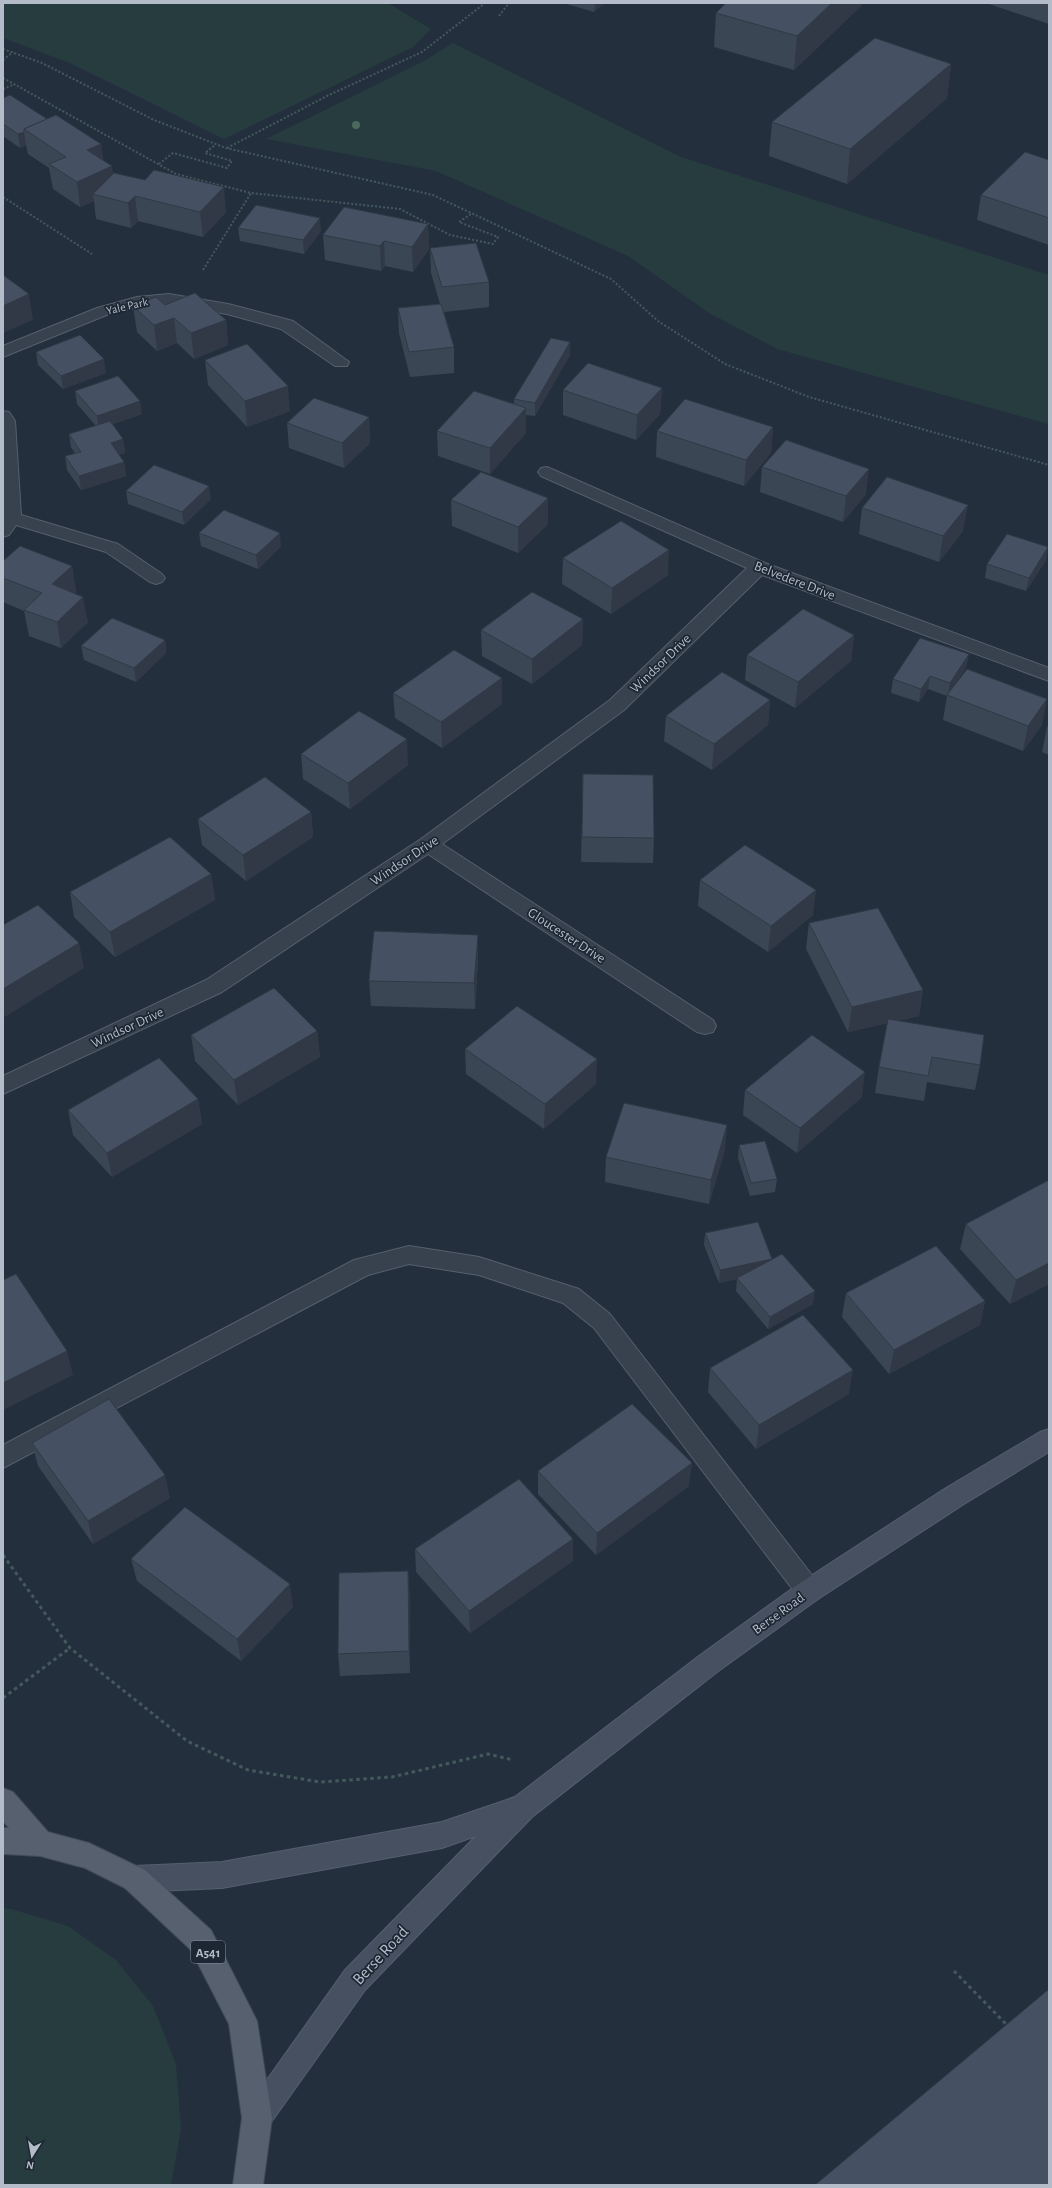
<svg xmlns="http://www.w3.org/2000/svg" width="1052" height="2188" viewBox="0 0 1052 2188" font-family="'Alegreya Sans',sans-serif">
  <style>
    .green { fill: #263c3f }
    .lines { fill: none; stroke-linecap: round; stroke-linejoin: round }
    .lane-casing { stroke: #565f6c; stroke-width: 2 }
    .street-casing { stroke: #565f6c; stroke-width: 2 }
    .secondary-casing { stroke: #565f6c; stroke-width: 2 }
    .primary-casing { stroke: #414a57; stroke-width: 2 }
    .path-far1 { stroke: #44595c; stroke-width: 2; stroke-dasharray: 2 2; stroke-linecap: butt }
    .path { stroke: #44595c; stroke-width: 3; stroke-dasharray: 3.5 3.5; stroke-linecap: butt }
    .lane { fill: #38414e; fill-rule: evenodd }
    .street { fill: #38414e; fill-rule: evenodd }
    .secondary { fill: #465061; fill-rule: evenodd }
    .primary { fill: #56606e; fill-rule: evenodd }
    .tree { fill: #4b6a5d }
    .wall { fill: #3b4654 }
    .shaded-wall { fill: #303945 }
    .building { fill: #455162; stroke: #303945 }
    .labels { text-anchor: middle; stroke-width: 3.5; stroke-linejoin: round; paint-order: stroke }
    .far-street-label { font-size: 12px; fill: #b4bcc9; stroke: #1d2633 }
    .shield { fill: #1d2633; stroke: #878f9c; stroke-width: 1 }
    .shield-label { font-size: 13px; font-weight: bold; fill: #b4bcc9 }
    .street-label { font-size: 14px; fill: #b4bcc9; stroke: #1d2633 }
    .near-street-label { font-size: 17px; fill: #b4bcc9; stroke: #1d2633 }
  </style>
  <rect width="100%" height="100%" fill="#242f3e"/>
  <g class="green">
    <polygon points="3,3 388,3 431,29 413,47 224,139 72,64 3,38"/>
    <polygon points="453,43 681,157 1049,275 1049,424 777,349 709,313 628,256 436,171 266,139 422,62"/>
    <polygon points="3,1908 11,1909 68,1926 116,1960 153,2006 176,2064 181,2129 171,2185 3,2185"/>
  </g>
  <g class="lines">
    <defs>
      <polygon id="lane" points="409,1246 479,1257 579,1289 610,1314 818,1583 822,1591 818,1599 809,1602 800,1599 594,1328 563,1303 479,1275 409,1264 368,1275 3,1468 3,1445 354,1260"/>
      <g id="street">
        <polygon points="169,294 228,304 293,321 349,362 347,366 335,366 281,329 227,314 169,304 138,307 109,314 3,357 3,346 97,308 137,297"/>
        <polygon points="3,411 9,412 15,421 21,515 118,544 162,574 165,578 162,582 156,584 150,582 106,552 16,525 9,535 3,537"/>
        <polygon points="547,467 765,563 1049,668 1049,681 762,575 624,710 442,844 713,1020 716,1026 713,1032 705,1034 697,1032 428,854 222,992 3,1094 3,1076 206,980 421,839 610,700 747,568 541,476 538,472 541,468"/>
      </g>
      <polygon id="secondary" points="1049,1429 1049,1452 964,1504 818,1599 717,1672 532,1817 365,1990 267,2128 257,2133 247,2128 242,2118 247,2108 345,1970 476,1836 442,1848 222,1888 135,1892 125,1888 121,1879 125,1870 135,1866 222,1862 442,1822 515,1797 699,1656 800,1583 946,1488 1040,1432"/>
      <polygon id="primary" points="3,1788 13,1792 48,1832 89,1843 145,1870 211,1930 257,2021 272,2118 263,2185 233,2185 242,2118 229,2024 191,1950 125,1888 85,1868 40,1856 3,1854 3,1828 9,1828 3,1821"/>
    </defs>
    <use href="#lane" class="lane-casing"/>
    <use href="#street" class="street-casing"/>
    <use href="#secondary" class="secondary-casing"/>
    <use href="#primary" class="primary-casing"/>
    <g class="path-far1">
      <polyline points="499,16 509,3"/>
      <polyline points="3,49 42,63 154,120 226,148 433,195 611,279 658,321 725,364 809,397 1049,465"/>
      <polyline points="3,60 13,52"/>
      <polyline points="3,78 176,174 251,193 400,209 450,235 493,244 498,237 459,222 471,214"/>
      <polyline points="3,89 15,84"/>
      <polyline points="227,148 327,96 422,52 485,3"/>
      <polyline points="159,164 173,153 227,168 232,161 205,153 215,145"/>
      <polyline points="3,197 92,254"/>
      <polyline points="203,270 251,193"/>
    </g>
    <g class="path">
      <polyline points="3,1555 70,1648 187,1741 248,1770 320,1782 392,1777 488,1754 513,1760"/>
      <polyline points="3,1698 70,1648"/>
      <polyline points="954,1971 1008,2026"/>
    </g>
    <use href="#lane" class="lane"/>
    <use href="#street" class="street"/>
    <use href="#secondary" class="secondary"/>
    <use href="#primary" class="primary"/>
  </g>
  <circle class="tree" cx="356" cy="125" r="4"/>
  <g class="wall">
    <polygon points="563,3 604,3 594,12"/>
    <polygon points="986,3 1049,3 1049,24"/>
    <polygon points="861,6 794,70 714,47 716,13"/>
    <polygon points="951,64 947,98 847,184 769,156 772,122"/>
    <polygon points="3,98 101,144 103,161 113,174 226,212 203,237 138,221 131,228 96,219 94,201 80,207 53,189 49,168 28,154 26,145 20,148 3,136"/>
    <polygon points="1049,160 1049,245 977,220 981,195"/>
    <polygon points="428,224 429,249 413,272 385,266 381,271 325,260 323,235"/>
    <polygon points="238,228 321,231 304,254 240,241"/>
    <polygon points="430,248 489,282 489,307 444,312 454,347 454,373 410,377 399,333 398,308 440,304 431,273"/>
    <polygon points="165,305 226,320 228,345 194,359 177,343 157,351 137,332 133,306"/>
    <polygon points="570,342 570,355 535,416 526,415 526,433 490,474 438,456 437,431 514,404 514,399"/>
    <polygon points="36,352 106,373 63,389 38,365"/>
    <polygon points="205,360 290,411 247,427 208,385"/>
    <polygon points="662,388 660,414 636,440 563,415 563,390"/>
    <polygon points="75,391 142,414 113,424 123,439 125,453 119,454 124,462 126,476 81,490 67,470 65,456 75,453 71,447 69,434 96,426 77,404"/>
    <polygon points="369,417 370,443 344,468 289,448 287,423"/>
    <polygon points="773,427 771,453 744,486 656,457 657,431"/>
    <polygon points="762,467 866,494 843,522 760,492"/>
    <polygon points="126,491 211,499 184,525 128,504"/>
    <polygon points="548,498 548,524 518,553 452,526 451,500"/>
    <polygon points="862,508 963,531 939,562 859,534"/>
    <polygon points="199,533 281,546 258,569 201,546"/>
    <polygon points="563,558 668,575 611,614 562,584"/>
    <polygon points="1046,560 1026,591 985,578 987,564"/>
    <polygon points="3,561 72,566 76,592 75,593 88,622 61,648 29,636 24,611 3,602"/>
    <polygon points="583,619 582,645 532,684 482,656 481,630"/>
    <polygon points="854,635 851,661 795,708 745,680 747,655"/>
    <polygon points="165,640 166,653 136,682 84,660 81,646"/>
    <polygon points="969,654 966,667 956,683 1042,725 1023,751 943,720 947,696 928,689 919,702 891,693 893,679"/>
    <polygon points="393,693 502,704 442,748 395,718"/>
    <polygon points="770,700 768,725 712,770 664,741 666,716"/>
    <polygon points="1049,724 1049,755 1042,752 1047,727"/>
    <polygon points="301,754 408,765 350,809 303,779"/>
    <polygon points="583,774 654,838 653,863 581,862"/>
    <polygon points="311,812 313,837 246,881 202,845 198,819"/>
    <polygon points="211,874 215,900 115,957 74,917 70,892"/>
    <polygon points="700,880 813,915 768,952 698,906"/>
    <polygon points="809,923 923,990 919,1016 898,1021 980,1065 975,1090 927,1082 924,1101 875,1093 879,1067 888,1023 848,1032 806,949"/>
    <polygon points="478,960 475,1009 371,1006 369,981"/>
    <polygon points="317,1031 320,1057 238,1105 195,1061 191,1035"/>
    <polygon points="465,1049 596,1084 544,1129 466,1074"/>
    <polygon points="745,1090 862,1097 797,1153 743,1115"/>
    <polygon points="198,1099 202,1124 112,1177 73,1135 68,1110"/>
    <polygon points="739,1145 777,1179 775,1192 750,1196 738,1158"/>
    <polygon points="725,1150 709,1204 605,1182 606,1157"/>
    <polygon points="1049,1180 1049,1284 1010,1304 960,1249 966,1224"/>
    <polygon points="705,1233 772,1259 813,1304 768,1329 736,1291 737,1279 719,1283 704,1245"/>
    <polygon points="846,1293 985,1301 980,1325 889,1374 842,1317"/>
    <polygon points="710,1368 849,1394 756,1449 708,1392"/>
    <polygon points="32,1443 170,1498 93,1544 38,1466"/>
    <polygon points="538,1471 689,1486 596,1555 538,1494"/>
    <polygon points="573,1539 573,1561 470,1633 416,1572 415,1549"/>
    <polygon points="131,1559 293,1607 241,1661 137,1581"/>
    <polygon points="410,1593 410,1673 340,1676 338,1654"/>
  </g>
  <g class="shaded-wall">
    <polygon points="595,3 604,3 594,12"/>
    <polygon points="832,3 862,3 861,6 794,70 797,36"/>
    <polygon points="951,64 947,98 847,184 850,149"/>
    <polygon points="24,132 26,145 20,148 18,134"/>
    <polygon points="101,144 105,169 87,150"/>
    <polygon points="112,166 115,191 93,194 94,201 80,207 77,182"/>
    <polygon points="224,187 226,212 203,237 200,212"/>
    <polygon points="135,196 138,221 131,228 128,203"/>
    <polygon points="320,218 321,231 304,254 303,240"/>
    <polygon points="428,224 429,249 413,272 412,247"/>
    <polygon points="384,241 385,266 381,271 380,246"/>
    <polygon points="29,294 33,320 3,333 3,306"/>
    <polygon points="174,318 177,343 157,351 154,325"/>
    <polygon points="226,320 228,345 194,359 191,333"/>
    <polygon points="570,342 570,355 535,416 535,403"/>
    <polygon points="104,359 106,373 63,389 61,376"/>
    <polygon points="288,386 290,411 247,427 245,401"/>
    <polygon points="662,388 660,414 636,440 637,415"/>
    <polygon points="140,401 142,414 99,429 97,416"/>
    <polygon points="526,408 526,433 490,474 490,448"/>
    <polygon points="369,417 370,443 344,468 342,443"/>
    <polygon points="773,427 771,453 744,486 746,460"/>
    <polygon points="123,439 125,453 113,456 111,443"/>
    <polygon points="124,462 126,476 81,490 79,476"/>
    <polygon points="869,469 866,494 843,522 846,496"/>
    <polygon points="209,486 211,499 184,525 182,512"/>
    <polygon points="548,498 548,524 518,553 518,527"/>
    <polygon points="968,505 963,531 939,562 943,536"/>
    <polygon points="280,533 281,546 258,569 256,555"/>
    <polygon points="1048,547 1046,560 1026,591 1029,578"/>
    <polygon points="669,550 668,575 611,614 612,588"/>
    <polygon points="72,566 76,592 57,610 52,584"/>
    <polygon points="83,597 88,622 61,648 57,622"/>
    <polygon points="583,619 582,645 532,684 532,659"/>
    <polygon points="854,635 851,661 795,708 798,682"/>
    <polygon points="165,640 166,653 136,682 134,668"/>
    <polygon points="969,654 966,667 949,695 948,695 950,683"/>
    <polygon points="930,676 928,689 919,702 921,689"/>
    <polygon points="502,678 502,704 442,748 441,722"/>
    <polygon points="1047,699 1042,725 1023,751 1028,726"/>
    <polygon points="770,700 768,725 712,770 714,744"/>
    <polygon points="407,739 408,765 350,809 348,783"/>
    <polygon points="311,812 313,837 246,881 243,855"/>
    <polygon points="211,874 215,900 115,957 110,932"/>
    <polygon points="816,890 813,915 768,952 771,926"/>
    <polygon points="478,935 478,960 475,1009 474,983"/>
    <polygon points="79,943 84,968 3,1018 3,989"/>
    <polygon points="923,990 919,1016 848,1032 852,1007"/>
    <polygon points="317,1031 320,1057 238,1105 234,1080"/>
    <polygon points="597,1059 596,1084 544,1129 545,1104"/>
    <polygon points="865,1072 862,1097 797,1153 800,1128"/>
    <polygon points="198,1099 202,1124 112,1177 107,1153"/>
    <polygon points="727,1125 725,1150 709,1204 711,1180"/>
    <polygon points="772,1259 771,1272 719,1283 720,1270"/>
    <polygon points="1049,1263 1049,1284 1010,1304 1016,1280"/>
    <polygon points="815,1291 813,1304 768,1329 770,1317"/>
    <polygon points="985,1301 980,1325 889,1374 894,1350"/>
    <polygon points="67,1351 73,1375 3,1410 3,1383"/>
    <polygon points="853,1370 849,1394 756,1449 759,1425"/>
    <polygon points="692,1463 689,1486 596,1555 597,1533"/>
    <polygon points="165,1475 170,1498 93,1544 88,1521"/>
    <polygon points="573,1539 573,1561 470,1633 469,1611"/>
    <polygon points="408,1571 410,1593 410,1673 409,1651"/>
    <polygon points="290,1584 293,1607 241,1661 237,1639"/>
  </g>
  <g class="building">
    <polygon points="726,3 832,3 797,36 716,13"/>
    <polygon points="875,38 951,64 850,149 772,122"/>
    <polygon points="10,95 47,119 24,129 24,132 18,134 3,124 3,98"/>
    <polygon points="56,115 101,144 87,150 112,166 77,182 49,164 66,157 24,129"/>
    <polygon points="1025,152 1049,160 1049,218 981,195"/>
    <polygon points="154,170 224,187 200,212 135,196 128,203 93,194 114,173 145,180"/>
    <polygon points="256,205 320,218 303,240 238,228"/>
    <polygon points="344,207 428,224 412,247 384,241 380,246 323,235"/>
    <polygon points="476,243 489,282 442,287 430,248"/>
    <polygon points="3,275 29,294 3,306"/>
    <polygon points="195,293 226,320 191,333 174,318 154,325 133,306 156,297 165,305"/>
    <polygon points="441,304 454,347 409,352 398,308"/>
    <polygon points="80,335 104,359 61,376 36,352"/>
    <polygon points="551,338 570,342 535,403 514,399"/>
    <polygon points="247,344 288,386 245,401 205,360"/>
    <polygon points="588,363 662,388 637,415 563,390"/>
    <polygon points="118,376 140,401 97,416 75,391"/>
    <polygon points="474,391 526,408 490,448 437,431"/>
    <polygon points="314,398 369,417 342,443 287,423"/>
    <polygon points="685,399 773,427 746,460 657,431"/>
    <polygon points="110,421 123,439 111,443 124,462 79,476 65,456 81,452 69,434"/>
    <polygon points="786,440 869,469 846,496 762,467"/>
    <polygon points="154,465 209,486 182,512 126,491"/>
    <polygon points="481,472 548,498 518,527 451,500"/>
    <polygon points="887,477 968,505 943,536 862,508"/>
    <polygon points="224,510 280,533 256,555 199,533"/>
    <polygon points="621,521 669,550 612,588 563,558"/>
    <polygon points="1007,534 1048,547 1029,578 987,564"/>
    <polygon points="20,546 72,566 52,584 83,597 57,622 24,610 42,593 3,578 3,561"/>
    <polygon points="532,592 583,619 532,659 481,630"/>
    <polygon points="803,609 854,635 798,682 747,655"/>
    <polygon points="112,618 165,640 134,668 81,646"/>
    <polygon points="920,638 969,654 950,683 930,676 921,689 893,679"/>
    <polygon points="454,650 502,678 441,722 393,693"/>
    <polygon points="967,669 1047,699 1028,726 947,695"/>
    <polygon points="722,672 770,700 714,744 666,716"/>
    <polygon points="359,711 407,739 348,783 301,754"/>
    <polygon points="583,774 653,775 654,838 582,837"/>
    <polygon points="265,777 311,812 243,855 198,819"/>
    <polygon points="170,837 211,874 110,932 70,892"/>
    <polygon points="745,845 816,890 771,926 700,880"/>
    <polygon points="38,905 79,943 3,989 3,925"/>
    <polygon points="878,908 923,990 852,1007 809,923"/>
    <polygon points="374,931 478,935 474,983 369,981"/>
    <polygon points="274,988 317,1031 234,1080 191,1035"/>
    <polygon points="517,1006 597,1059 545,1104 465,1049"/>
    <polygon points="888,1019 984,1035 980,1065 932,1057 928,1076 879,1067"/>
    <polygon points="812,1035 865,1072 800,1128 745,1090"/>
    <polygon points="159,1058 198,1099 107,1153 68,1110"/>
    <polygon points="624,1103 727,1125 711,1180 606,1157"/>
    <polygon points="765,1141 777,1179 751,1183 739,1145"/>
    <polygon points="1049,1180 1049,1263 1016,1280 966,1224"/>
    <polygon points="758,1222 772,1259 720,1270 705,1233"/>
    <polygon points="936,1246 985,1301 894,1350 846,1293"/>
    <polygon points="782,1254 815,1291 770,1317 737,1278"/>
    <polygon points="16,1274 67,1351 3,1383 3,1280"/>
    <polygon points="803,1315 853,1370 759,1425 710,1368"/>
    <polygon points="109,1399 165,1475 88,1521 32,1443"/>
    <polygon points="632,1404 692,1463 597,1533 538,1471"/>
    <polygon points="519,1479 573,1539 469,1611 415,1549"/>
    <polygon points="185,1507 290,1584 237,1639 131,1559"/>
    <polygon points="408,1571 409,1651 338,1654 339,1573"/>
    <polygon points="1049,1989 1049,2185 815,2185"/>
  </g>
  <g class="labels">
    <g class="far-street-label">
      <text transform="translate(127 306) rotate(-13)" y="4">Yale Park</text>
    </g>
    <rect class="shield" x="191" y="1941" width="34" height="22" rx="3"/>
    <g class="shield-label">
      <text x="208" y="1957">A541</text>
    </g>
    <g class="street-label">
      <text transform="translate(795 580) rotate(21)" y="5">Belvedere Drive</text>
      <text transform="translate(660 663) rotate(-44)" y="5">Windsor Drive</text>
      <text transform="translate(404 860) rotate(-34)" y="5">Windsor Drive</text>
      <text transform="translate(567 935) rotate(33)" y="5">Gloucester Drive</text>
      <text transform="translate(127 1027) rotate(-25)" y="5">Windsor Drive</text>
      <text transform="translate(778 1613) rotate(-36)" y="5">Berse Road</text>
    </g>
    <g class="near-street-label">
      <text transform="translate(380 1955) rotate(-47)" y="6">Berse Road</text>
    </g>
  </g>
  <rect width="1052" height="2188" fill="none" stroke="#b4bcc9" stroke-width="8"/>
  <g transform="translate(32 2156) rotate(191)" stroke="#1d2633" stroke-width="3" paint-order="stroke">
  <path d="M0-3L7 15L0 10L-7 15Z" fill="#b4bcc9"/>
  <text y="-6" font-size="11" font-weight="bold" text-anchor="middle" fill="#b4bcc9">N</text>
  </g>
</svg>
